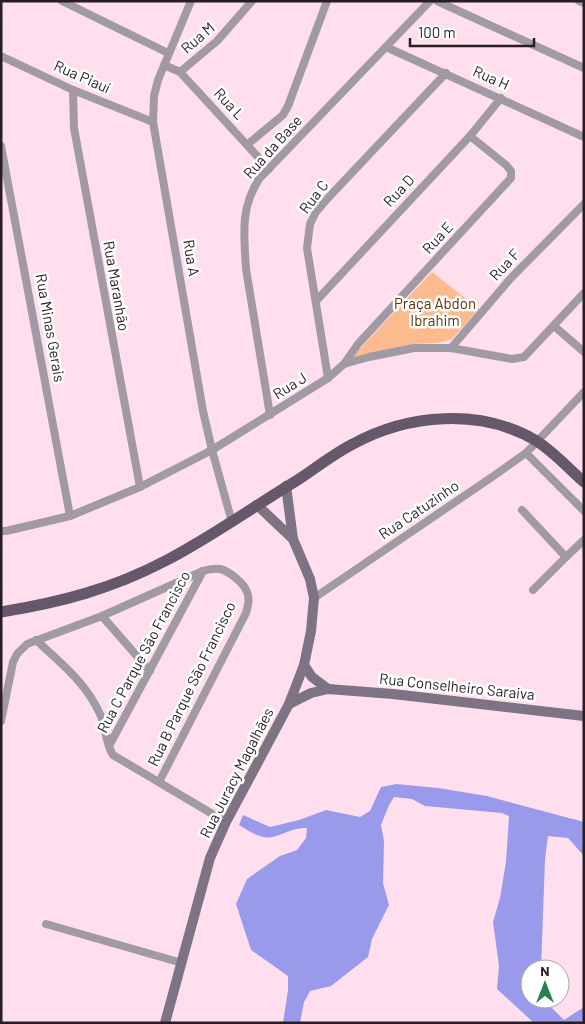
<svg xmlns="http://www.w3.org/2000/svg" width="585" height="1024" viewBox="0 0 585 1024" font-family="Barlow,sans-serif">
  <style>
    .green { fill: #fbbb8f }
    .water { fill: #999aeb }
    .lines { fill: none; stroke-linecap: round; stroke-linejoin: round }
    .street { stroke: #a199a4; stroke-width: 8 }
    .secondary { stroke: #7e7383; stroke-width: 10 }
    .primary { stroke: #66586b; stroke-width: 11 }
    .labels { text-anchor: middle; stroke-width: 5; stroke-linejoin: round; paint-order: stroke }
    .street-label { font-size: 15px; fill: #281d22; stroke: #fff }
    .park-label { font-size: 15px; fill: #613001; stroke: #fff }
  </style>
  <rect width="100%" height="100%" fill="#ffdfed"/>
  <polygon class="green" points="432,272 479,309 452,339 438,343 414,344 359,358 354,357 355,354"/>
  <path class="water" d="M396 784 438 788 487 796 584 822V856L568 838 548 836 545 859 541 969H530V999H547L549 1005 564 1020 584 1007V1023H534L497 989 499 966 493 922 500 898 506 862 509 816 502 813 425 806 412 799 394 797 389 805 381 825 384 841 383 883 389 905 372 939 368 957 331 986 310 991 304 1002 300 1023H283L288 990V976L251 950 236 904 247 879 280 856 297 850 306 838 307 828C291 828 286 834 272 837 262 840 247 830 239 825L243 815 270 827 299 820 326 810 360 817 370 811 381 787Z"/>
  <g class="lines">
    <g class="street">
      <polyline points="62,1 168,53"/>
      <polyline points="191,1 158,80 154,96 153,122 203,411 212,450 232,522"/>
      <polyline points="437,1 584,68"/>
      <polyline points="579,1 584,3"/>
      <polyline points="386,47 584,137"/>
      <polyline points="1,56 73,90 153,122"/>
      <polyline points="164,65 180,72 269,169"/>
      <polyline points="180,72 217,41 252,1"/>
      <polyline points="73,90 74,128 140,487"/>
      <polyline points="248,144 283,115 288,106 327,1"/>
      <polyline points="1,146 70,516"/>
      <polyline points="316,301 470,136 501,98"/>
      <polyline points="554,326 584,352"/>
      <polyline points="451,348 510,279 584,204"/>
      <polyline points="344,364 358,344 511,178 511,171 506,165 470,136"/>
      <polyline points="328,378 307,248 310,224 316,212 328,198 446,73"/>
      <path d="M270 415 246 269C244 235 240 209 259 179L430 1"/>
      <polyline points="526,453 584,511"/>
      <polyline points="522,510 566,557 584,540"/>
      <polyline points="1,531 6,531 70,516 140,487 212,450 328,378 344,364 369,357 414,348 451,348 512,359 524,357 584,293"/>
      <polyline points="533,590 566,557"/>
      <polyline points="314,598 492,477 526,453 584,392"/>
      <polyline points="102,616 150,671"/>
      <path d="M36 640C60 662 87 684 100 714 106 726 105 743 113 755L226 822"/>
      <path d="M1 721 13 662 17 654 27 644 102 616 203 571C209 569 214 568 220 569 229 571 244 583 247 592 250 599 248 606 246 613L159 782"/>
      <polyline points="109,746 203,571"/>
      <polyline points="46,924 182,963"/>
    </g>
    <g class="secondary">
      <polyline points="257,505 293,539"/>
      <polyline points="304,665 312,677 328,689"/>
      <polyline points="289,704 311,693 328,689 393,694 584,716"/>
      <polyline points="165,1023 210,858 226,822 289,704 304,665 311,631 314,598 310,579 293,539 286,486"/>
    </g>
    <path class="primary" d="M1 612C62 602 112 589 167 560 211 537 253 507 296 481 315 469 333 454 353 444 408 414 480 408 535 440 553 451 568 468 584 482"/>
  </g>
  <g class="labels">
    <g class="street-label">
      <text transform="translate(198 38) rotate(-41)" y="5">Rua M</text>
      <text transform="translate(82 77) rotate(24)" y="5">Rua Piauí</text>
      <text transform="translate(491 78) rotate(24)" y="5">Rua H</text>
      <text transform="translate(229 104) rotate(47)" y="5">Rua L</text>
      <text transform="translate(273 147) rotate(-48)" y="5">Rua da Base</text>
      <text transform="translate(399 191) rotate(-47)" y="5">Rua D</text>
      <text transform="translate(314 197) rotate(-53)" y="5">Rua C</text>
      <text transform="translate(438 238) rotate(-47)" y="5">Rua E</text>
      <text transform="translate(191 258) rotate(81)" y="5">Rua A</text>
      <text transform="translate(505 265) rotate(-47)" y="5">Rua F</text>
      <text transform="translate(116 286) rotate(80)" y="5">Rua Maranhão</text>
      <text transform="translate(50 328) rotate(80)" y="5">Rua Minas Gerais</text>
      <text transform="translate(290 386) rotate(-32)" y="5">Rua J</text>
      <text transform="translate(419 510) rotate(-34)" y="5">Rua Catuzinho</text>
      <text transform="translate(144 652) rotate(-62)" y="5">Rua C Parque São Francisco</text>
      <text transform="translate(192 684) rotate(-64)" y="5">Rua B Parque São Francisco</text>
      <text transform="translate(457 687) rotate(6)" y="5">Rua Conselheiro Saraiva</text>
      <text transform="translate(237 773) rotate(-63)" y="5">Rua Juracy Magalhães</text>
    </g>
    <g class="park-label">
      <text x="435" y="309">Praça Abdon<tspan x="435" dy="17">Ibrahim</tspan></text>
    </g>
  </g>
  <rect width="585" height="1024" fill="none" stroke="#281d22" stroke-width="5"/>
  <g transform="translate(545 984)"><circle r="24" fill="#ffffff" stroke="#a9a5a7"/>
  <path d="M0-4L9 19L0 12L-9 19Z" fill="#2b7f52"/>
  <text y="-8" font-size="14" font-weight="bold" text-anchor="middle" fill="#281d22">N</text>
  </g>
  <path d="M410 38v8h124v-8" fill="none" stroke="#281d22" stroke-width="2.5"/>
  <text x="418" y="38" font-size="15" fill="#281d22" stroke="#ffffff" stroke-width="4" paint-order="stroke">100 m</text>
</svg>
